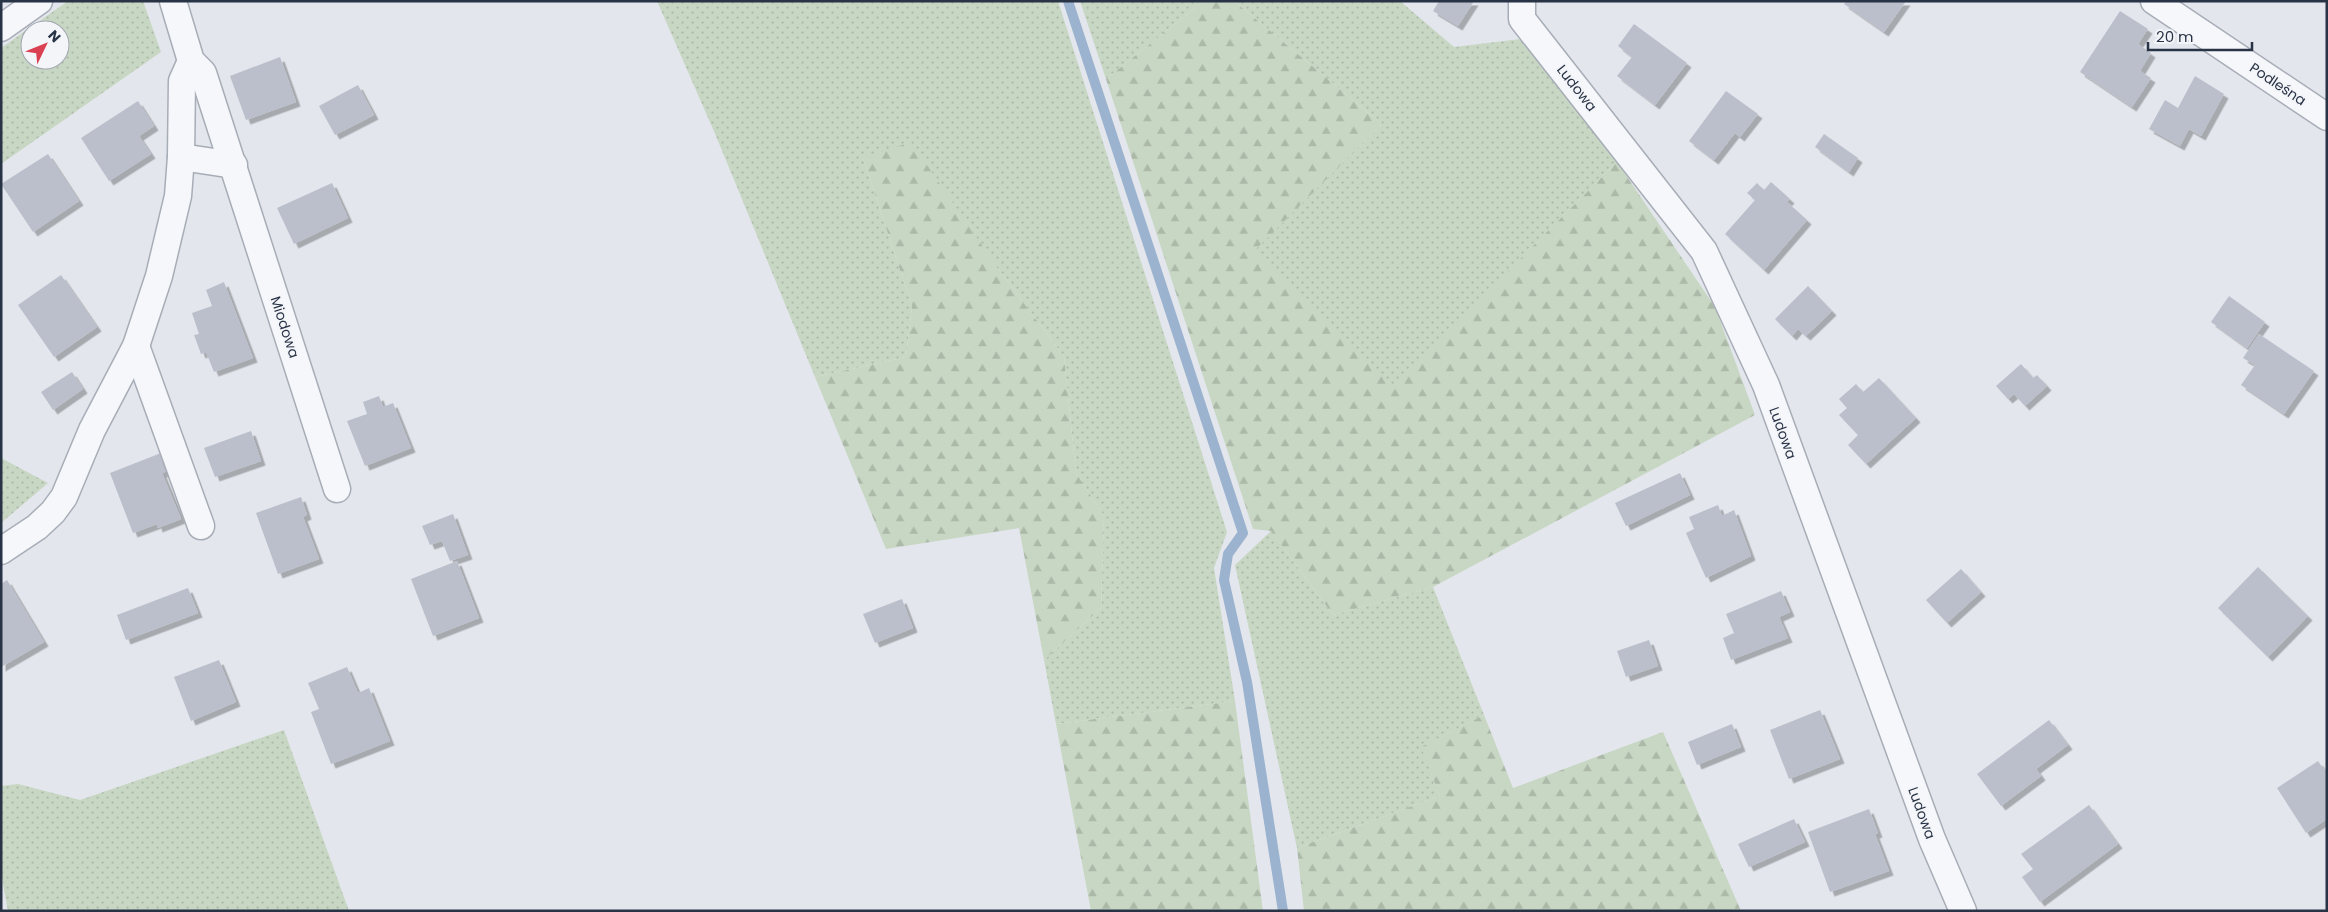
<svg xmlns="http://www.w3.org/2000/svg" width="2328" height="912" viewBox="0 0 2328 912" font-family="Poppins,sans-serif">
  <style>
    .grass { fill: url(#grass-dots); fill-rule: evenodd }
    .forest { fill: url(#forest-firs) }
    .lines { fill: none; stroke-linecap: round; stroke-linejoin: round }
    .stream { stroke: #9bb3cf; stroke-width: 10 }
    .building { fill: #babfcb; filter: url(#shadow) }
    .minor-casing { stroke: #a7adb7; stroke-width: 29 }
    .minor { stroke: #f6f7fa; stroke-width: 26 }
    .labels { text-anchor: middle; stroke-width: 4; stroke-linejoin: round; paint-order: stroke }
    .street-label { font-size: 14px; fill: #293346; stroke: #f3f5f9 }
  </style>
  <defs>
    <pattern id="grass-dots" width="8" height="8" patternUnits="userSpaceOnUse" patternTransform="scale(1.25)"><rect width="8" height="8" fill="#c8d7c3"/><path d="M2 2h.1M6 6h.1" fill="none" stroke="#acb9a9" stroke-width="1.8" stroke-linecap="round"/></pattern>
    <pattern id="forest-firs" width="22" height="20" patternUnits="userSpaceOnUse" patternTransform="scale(1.25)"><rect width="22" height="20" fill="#c8d7c3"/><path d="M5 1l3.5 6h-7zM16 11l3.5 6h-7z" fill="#acb9a9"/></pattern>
    <filter id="shadow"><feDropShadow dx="4.5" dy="4.5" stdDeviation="0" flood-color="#0004"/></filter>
  </defs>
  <rect width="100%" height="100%" fill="#e3e6ec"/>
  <g class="grass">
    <path d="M68 1H143L161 52 1 164V48ZM30 30H60V60H30Z"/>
    <polygon points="657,1 1058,1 1227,532 1214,568 1235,701 1056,724 1044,660 1101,608 1104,516 1076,473 1064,357 999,270 863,158 912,306 906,357 815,377 716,136"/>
    <polygon points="1080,1 1204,1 1106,79"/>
    <polygon points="1234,1 1400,1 1454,47 1521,39 1617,162 1392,388 1253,251 1382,124"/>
    <polygon points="1,458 48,483 1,523"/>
    <polygon points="1271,531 1333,615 1433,587 1484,715 1422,747 1440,796 1297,848 1235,565"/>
    <polygon points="284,730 349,911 8,911 1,873 1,786 18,784 80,800"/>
  </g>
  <g class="forest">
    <polygon points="1204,1 1234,1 1382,124 1254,251 1392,387 1617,162 1715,307 1755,415 1433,587 1333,615 1271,531 1253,529 1106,79"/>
    <polygon points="911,142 999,270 1064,357 1076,473 1104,516 1101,608 1044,660 1019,528 886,549 815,377 906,357 912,306 863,158"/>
    <polygon points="1235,701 1263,911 1091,911 1056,724"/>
    <polygon points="1484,715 1513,788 1663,732 1741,911 1304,911 1297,848 1440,796 1421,747"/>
  </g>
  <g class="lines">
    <polyline class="stream" points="1068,1 1243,533 1228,554 1224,580 1247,682 1283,911"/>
  </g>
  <g class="building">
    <polygon points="1439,1 1474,1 1458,26 1433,11"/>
    <polygon points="1846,1 1906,1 1884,32 1844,4"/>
    <polygon points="2120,11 2148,29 2138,44 2151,53 2140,71 2151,78 2132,107 2080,72"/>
    <polygon points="1634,24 1687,63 1655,105 1617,76 1632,57 1618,46"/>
    <polygon points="280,57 296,102 246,120 230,76"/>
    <polygon points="2195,76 2224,94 2201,136 2189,129 2180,146 2149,129 2165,100 2178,108"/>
    <polygon points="358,85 374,115 335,135 319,106"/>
    <polygon points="1726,91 1758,114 1740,137 1735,133 1714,160 1689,141"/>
    <polygon points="138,101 154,126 139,136 151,154 109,181 81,138"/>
    <polygon points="1824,134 1858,158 1849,172 1815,147"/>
    <polygon points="48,154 79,201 33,232 1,184"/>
    <polygon points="1771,182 1790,199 1787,202 1807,220 1764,270 1725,234 1755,200 1747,193 1757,183 1764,190"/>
    <polygon points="332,183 348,218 294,244 277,208"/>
    <polygon points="61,275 97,327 54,357 18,305"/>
    <polygon points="224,282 253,358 214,372 206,352 201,354 194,335 199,334 192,313 212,306 206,290"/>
    <polygon points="1808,286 1832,311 1806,336 1798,329 1792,336 1775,319"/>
    <polygon points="2229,296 2265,322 2247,348 2211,322"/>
    <polygon points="2259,334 2314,371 2284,414 2241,385 2255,365 2243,358"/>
    <polygon points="2021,364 2033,378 2037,375 2047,386 2025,406 2014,394 2008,399 1996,386"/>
    <polygon points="72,372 83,389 53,410 41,392"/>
    <polygon points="1879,378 1916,418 1866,464 1848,445 1858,435 1839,415 1847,408 1839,399 1856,384 1863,392"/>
    <polygon points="379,396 383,407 393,403 411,448 365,466 347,421 367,414 363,402"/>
    <polygon points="251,431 261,461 215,477 204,448"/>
    <polygon points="161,453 168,471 162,473 181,519 158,528 157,524 133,533 110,473"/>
    <polygon points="1680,473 1690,495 1626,526 1615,503"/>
    <polygon points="301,497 307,515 303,517 319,559 278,574 256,513"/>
    <polygon points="1718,505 1722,516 1734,510 1751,556 1706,578 1686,533 1694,529 1689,517"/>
    <polygon points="453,514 468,555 450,561 442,541 430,545 422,526"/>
    <polygon points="457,561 479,618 433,636 411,579"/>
    <polygon points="2258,567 2308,616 2268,657 2218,608"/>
    <polygon points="1961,569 1981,592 1947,623 1926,600"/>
    <polygon points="7,580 44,642 1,667 1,584"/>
    <polygon points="188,588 198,613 126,640 117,615"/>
    <polygon points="1781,591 1790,612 1779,617 1788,638 1731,660 1723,638 1734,633 1726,614"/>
    <polygon points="902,599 913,628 875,643 863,614"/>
    <polygon points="1649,640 1658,666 1626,677 1617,651"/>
    <polygon points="219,660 236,702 191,721 174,677"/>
    <polygon points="347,667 358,693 369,688 390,741 331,764 311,712 319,709 308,683"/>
    <polygon points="1820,710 1840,759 1789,779 1770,730"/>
    <polygon points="2049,720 2068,745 2036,769 2041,776 2001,806 1977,774"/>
    <polygon points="1732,724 1741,747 1697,765 1688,742"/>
    <polygon points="2318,761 2327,774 2327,819 2306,833 2277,788"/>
    <polygon points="2089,805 2118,844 2040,902 2022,877 2033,869 2021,854"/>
    <polygon points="1869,809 1878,833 1875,834 1889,871 1830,892 1808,832"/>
    <polygon points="1794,819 1805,842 1749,867 1738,844"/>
  </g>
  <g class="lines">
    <defs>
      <g id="minor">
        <polyline points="173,1 191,61 203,73 337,489"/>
        <polyline points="1522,1 1522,19 1704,251 1766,385 1932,839 1963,911"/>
        <polyline points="2154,1 2327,117"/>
        <polyline points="1,28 39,1"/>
        <polyline points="181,157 234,165"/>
        <polyline points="136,346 201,526"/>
        <polyline points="1,551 37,527 53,512 64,497 92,430 136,346 159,276 178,196 181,157 182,81 191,61"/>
      </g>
    </defs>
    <use href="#minor" class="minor-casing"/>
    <use href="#minor" class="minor"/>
  </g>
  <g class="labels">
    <g class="street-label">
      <text transform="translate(2278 84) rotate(34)" y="5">Podleśna</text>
      <text transform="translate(1577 88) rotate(52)" y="5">Ludowa</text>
      <text transform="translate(285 327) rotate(72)" y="5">Miodowa</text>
      <text transform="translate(1783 433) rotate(70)" y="5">Ludowa</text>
      <text transform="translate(1922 813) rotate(70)" y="5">Ludowa</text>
    </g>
  </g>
  <rect width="2328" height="912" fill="none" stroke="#293346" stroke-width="5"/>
  <g transform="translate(45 45) rotate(47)"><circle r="24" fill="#f3f5f9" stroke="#a2a7b1"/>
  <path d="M0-4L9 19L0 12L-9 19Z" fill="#da3f52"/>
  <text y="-8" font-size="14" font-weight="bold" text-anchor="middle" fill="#293346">N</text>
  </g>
  <path d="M2148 42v8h104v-8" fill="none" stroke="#293346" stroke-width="2.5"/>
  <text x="2156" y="42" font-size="15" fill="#293346" stroke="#f3f5f9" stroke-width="4" paint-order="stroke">20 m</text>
</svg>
